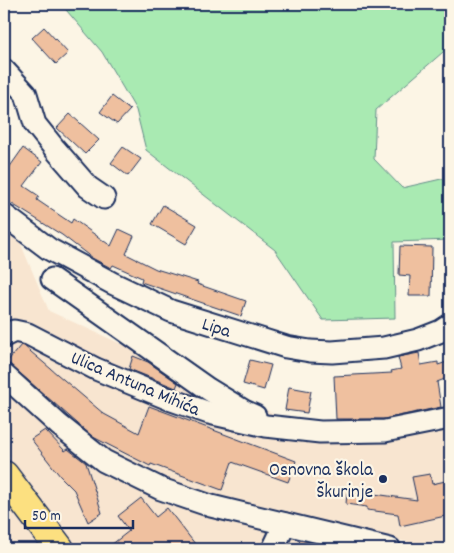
<svg xmlns="http://www.w3.org/2000/svg" width="454" height="553" viewBox="0 0 454 553" font-family="Dekko,sans-serif">
  <style>
    .built { fill: #f8e5d0 }
    .green { fill: #a9eab2; stroke: #628c88 }
    .building { fill: #efc09f; stroke: #1b2f5e }
    .lines { fill: none; stroke-linecap: round; stroke-linejoin: round }
    .minor-casing { stroke: #1b2f5e; stroke-width: 25 }
    .major-casing { stroke: #1b2f5e; stroke-width: 31 }
    .minor { stroke: #fcf5e5; stroke-width: 21 }
    .major { stroke: #fce080; stroke-width: 28 }
    .poi-dot { fill: #1b2f5e; stroke: #fcf5e5; stroke-width: 2 }
    .labels { text-anchor: middle; stroke-width: 4.5; stroke-linejoin: round; paint-order: stroke }
    .street-label { font-size: 19px; fill: #1b2f5e; stroke: #fcf5e5 }
    .poi-label { font-size: 19px; fill: #1b2f5e; stroke: #fcf5e5; text-anchor: end }
  </style>
  <rect width="100%" height="100%" fill="#fcf5e5"/>
  <filter id="ink" filterUnits="userSpaceOnUse"><feTurbulence type="fractalNoise" baseFrequency=".02" numOctaves="2"/><feDisplacementMap in="SourceGraphic" scale="10" xChannelSelector="R" yChannelSelector="G"/><feConvolveMatrix kernelMatrix="1 2 1 2 8 2 1 2 1" color-interpolation-filters="sRGB"/></filter>
  <g filter="url(#ink)">
    <polygon class="built" points="4,229 20,242 49,311 336,442 411,437 450,429 450,549 438,549 309,520 371,549 4,549 4,463 11,459 4,449"/>
    <polygon class="green" points="61,4 450,4 450,46 376,110 374,159 402,188 450,177 450,240 394,242 395,318 323,320 275,250 146,150 136,110 102,52"/>
    <g class="building">
      <polygon points="44,27 68,53 56,64 32,38"/>
      <polygon points="112,96 130,110 117,124 100,112"/>
      <polygon points="70,114 99,140 85,154 57,128"/>
      <polygon points="123,147 141,159 128,176 111,163"/>
      <polygon points="23,148 42,162 24,186 39,196 37,200 71,223 73,219 111,246 119,229 134,236 126,254 156,269 198,282 197,284 246,301 241,316 141,282 142,278 113,265 111,268 92,258 62,235 4,199 4,175"/>
      <polygon points="163,205 197,225 186,244 152,224"/>
      <polygon points="400,246 432,247 431,296 409,296 410,276 399,275"/>
      <polygon points="21,345 24,346 104,414 139,433 149,406 296,461 288,482 232,462 222,490 151,464 150,466 93,437 7,362"/>
      <polygon points="419,353 421,365 438,362 438,365 450,361 450,377 437,382 441,407 384,419 336,419 334,376 392,373 391,371 401,369 398,357"/>
      <polygon points="133,356 148,362 178,383 176,388 129,369"/>
      <polygon points="250,360 271,365 264,390 243,384"/>
      <polygon points="289,387 311,391 307,413 285,410"/>
      <polygon points="45,430 65,451 68,449 86,463 102,513 88,522 74,490 60,476 31,439"/>
      <polygon points="430,474 432,484 450,480 450,515 400,526 398,514 367,510 367,507 346,504 347,493 367,495 367,493 417,500 412,477"/>
      <polygon points="141,498 156,517 167,508 199,549 106,549 129,531 118,516"/>
      <polygon points="300,540 336,549 297,549"/>
    </g>
    <g class="lines">
      <defs>
        <g id="minor">
          <polyline points="4,70 26,94 35,124 55,149 88,187 104,198"/>
          <polyline points="4,215 49,249 112,283 171,311 286,347 310,351 332,352 384,348 418,340 441,331 450,325"/>
          <polyline points="52,279 208,389 244,411 255,416"/>
          <polyline points="4,336 14,331 28,334 96,369 169,399 209,413 266,426 320,432 385,431 450,418"/>
          <polyline points="4,375 59,425 104,461 161,489 211,506 390,549"/>
          <polyline points="273,549 285,524"/>
        </g>
        <polyline id="major" points="4,475 60,549"/>
      </defs>
      <use href="#minor" class="minor-casing"/>
      <use href="#major" class="major-casing"/>
      <use href="#minor" class="minor"/>
      <use href="#major" class="major"/>
    </g>
  </g>
  <circle class="poi-dot" cx="383" cy="479" r="5"/>
  <g class="labels">
    <g class="street-label">
      <text transform="translate(217 326) rotate(18)" y="7">Lipa</text>
      <text transform="translate(136 382) rotate(23)" y="7">Ulica Antuna Mihića</text>
    </g>
    <g class="poi-label">
      <text x="373" y="475">Osnovna škola<tspan x="373" dy="22">Škurinje</tspan></text>
    </g>
  </g>
  <rect width="454" height="553" fill="none" stroke="#fcf5e5" stroke-width="20"/>
  <rect x="10" y="10" width="434" height="533" fill="none" stroke="#1b2f5e" stroke-width="2" filter="url(#ink)"/>
  <path d="M25 520v8h108v-8" fill="none" stroke="#1b2f5e" stroke-width="2.5"/>
  <text x="32" y="520" font-size="15" fill="#1b2f5e" stroke="#fcf5e5" stroke-width="4" paint-order="stroke">50 m</text>
</svg>
